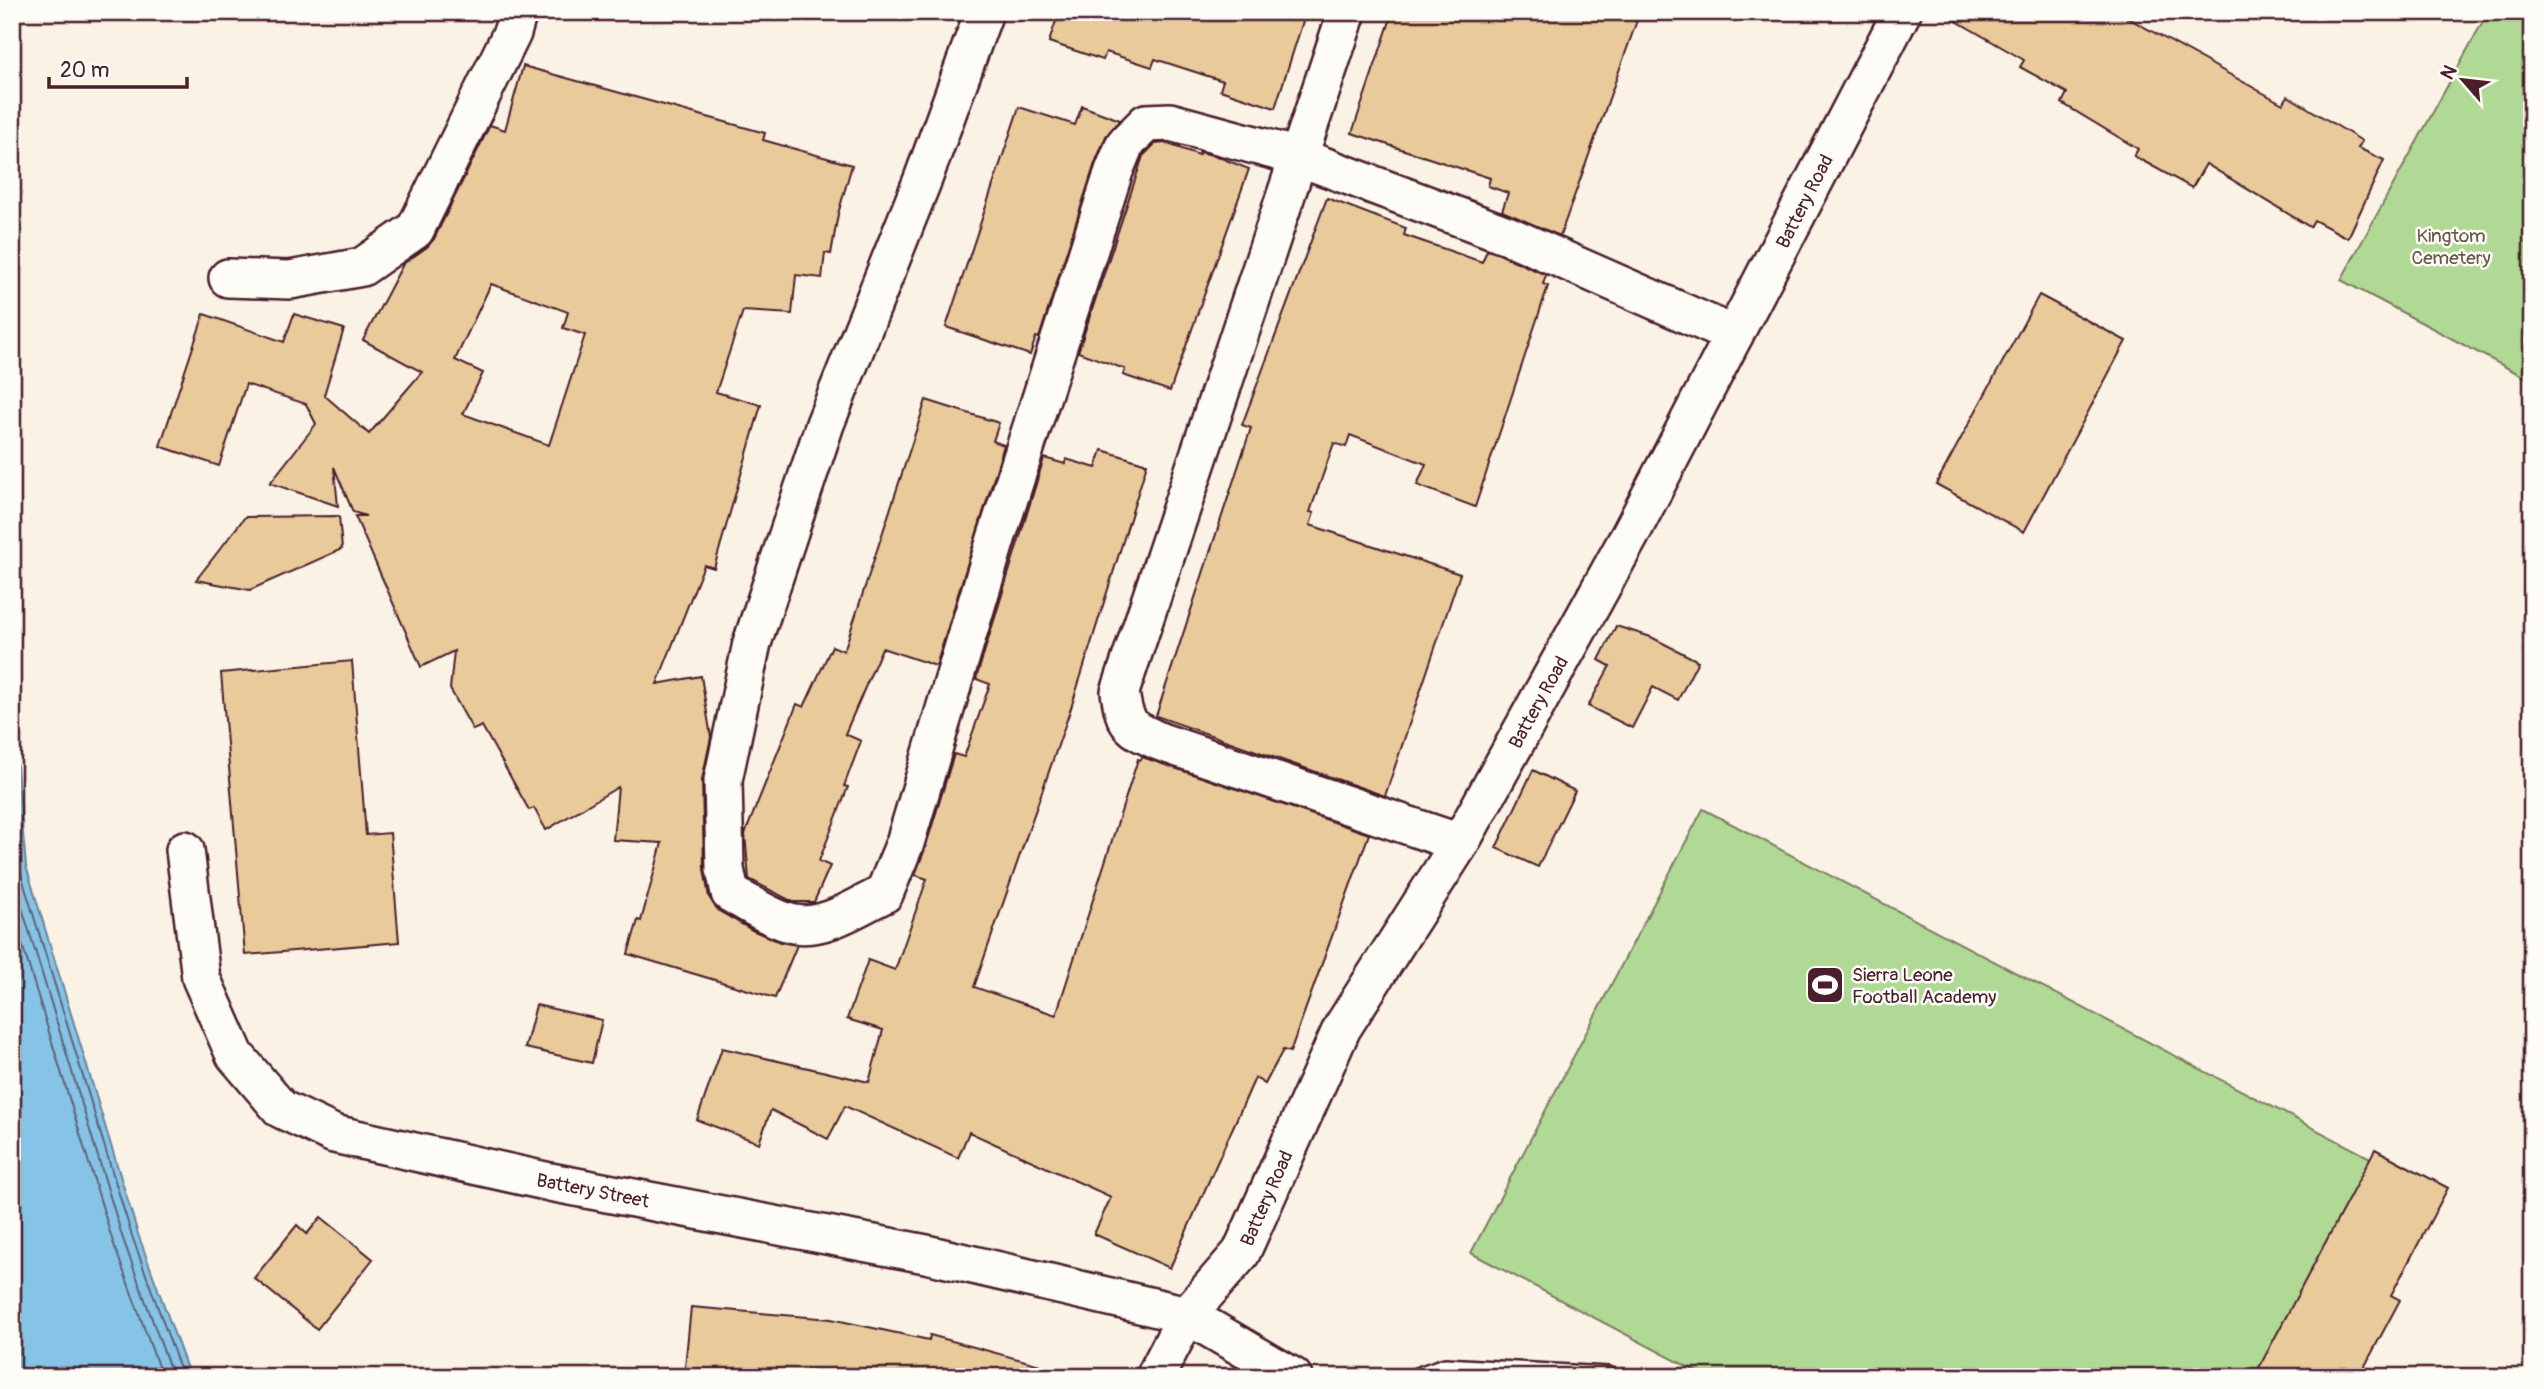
<svg xmlns="http://www.w3.org/2000/svg" width="2544" height="1389" viewBox="0 0 2544 1389" font-family="Pangolin,sans-serif">
  <style>
    .green { fill: #b0d995; stroke: #7d7c60; stroke-width: 2 }
    .water { fill: #85c4e6; stroke: #6d829b; stroke-width: 2 }
    .lines { fill: none; stroke-linecap: round; stroke-linejoin: round }
    .shore { stroke: #626176; stroke-width: 2 }
    .building { fill: #e8ca9b; stroke: #4a1f2b; stroke-width: 2; fill-rule: evenodd }
    .service-casing { stroke: #4a1f2b; stroke-width: 24 }
    .minor-casing { stroke: #4a1f2b; stroke-width: 42 }
    .service { stroke: #fdfcf7; stroke-width: 19 }
    .minor { stroke: #fdfcf7; stroke-width: 37 }
    .labels { text-anchor: middle; stroke-width: 5; stroke-linejoin: round; paint-order: stroke }
    .street-label { font-size: 19px; fill: #4a1f2b; stroke: #fdfcf7 }
    .park-label { font-size: 19px; fill: #69574b; stroke: #fdfcf7 }
    .poi-label { font-size: 19px; fill: #4a1f2b; stroke: #fdfcf7; text-anchor: start }
  </style>
  <rect width="100%" height="100%" fill="#f9f2e5"/>
  <filter id="ink" filterUnits="userSpaceOnUse"><feTurbulence type="fractalNoise" baseFrequency=".0143" numOctaves="2"/><feDisplacementMap in="SourceGraphic" scale="14" xChannelSelector="R" yChannelSelector="G"/><feConvolveMatrix kernelMatrix="1 2 1 2 8 2 1 2 1" color-interpolation-filters="sRGB"/></filter>
  <g filter="url(#ink)">
    <g class="green">
      <polygon points="2488,12 2532,12 2532,381 2341,280"/>
      <polygon points="1703,809 2376,1161 2262,1377 1707,1377 1471,1253"/>
    </g>
    <polygon class="water" points="12,712 26,866 138,1234 190,1377 12,1377"/>
    <g class="lines">
      <g class="shore">
        <polyline points="12,791 19,868 132,1236 183,1377"/>
        <polyline points="12,875 123,1239 173,1377"/>
        <polyline points="12,911 113,1242 162,1377"/>
      </g>
    </g>
    <g class="building">
      <polygon points="1059,12 1306,12 1275,108 1220,90 1223,81 1155,59 1152,67 1106,52 1103,60 1049,42"/>
      <polygon points="1393,12 1640,12 1560,236 1502,211 1508,193 1488,186 1490,178 1352,133"/>
      <polygon points="1941,12 2117,12 2283,104 2288,96 2362,141 2358,148 2384,160 2348,238 2314,220 2310,227 2206,164 2192,188 2134,156 2138,149 2062,103 2067,93 2020,67 2024,60"/>
      <path d="M523 66 765 133 763 140 852 165 838 214 831 254 825 253 822 278 796 275 792 314 743 311 716 392 761 405 714 568 704 565 657 684 701 676 711 737 702 780 704 869 709 897 719 911 752 930 780 942 797 945 775 998 628 954 638 920 641 921 662 843 613 840 618 787 546 830 534 808 529 810 482 726 473 730 450 689 454 651 421 667 355 516H366L353 512 334 467 338 506 270 483 316 424 306 404 246 384 219 466 160 446 204 314 284 342 294 314 344 329 324 395 369 434 422 372 363 340 403 264 427 247 434 239 490 125 505 130ZM491 284 568 312 563 328 585 335 549 445 463 414 483 373 455 360Z"/>
      <polygon points="1082,106 1120,120 1106,136 1095,163 1039,338 1036,337 1030,355 946,327 1019,107 1075,125"/>
      <polygon points="1165,143 1199,155 1200,152 1216,156 1249,169 1170,391 1123,375 1125,369 1078,352 1143,156 1155,144"/>
      <polygon points="1327,198 1406,228 1404,235 1482,262 1487,250 1499,254 1546,275 1543,284 1548,286 1475,507 1417,485 1426,464 1350,435 1346,447 1334,443 1310,512 1314,513 1310,525 1460,574 1385,796 1156,716 1251,428 1242,425"/>
      <polygon points="2039,295 2126,341 2024,532 1936,484"/>
      <polygon points="926,400 999,423 993,441 1004,445 936,666 882,648 845,734 861,741 844,786 848,787 819,861 830,866 814,902 793,902 749,879 745,834 797,704 804,707 832,646 844,651"/>
      <polygon points="1102,450 1147,464 1071,708 974,987 1056,1015 1138,759 1141,760 1142,757 1369,834 1290,1052 1283,1050 1265,1084 1255,1078 1170,1268 1094,1234 1111,1197 969,1132 958,1158 845,1106 828,1139 771,1110 759,1143 697,1120 722,1048 869,1082 883,1030 847,1019 868,960 895,970 927,879 915,875 925,849 954,754 964,757 990,684 976,679 1044,458 1065,464 1066,459 1096,468"/>
      <polygon points="339,516 342,549 250,590 196,580 245,517"/>
      <polygon points="1616,626 1651,637 1698,661 1678,700 1653,687 1632,728 1588,706 1610,666 1599,660"/>
      <polygon points="352,661 366,835 390,833 399,942 245,955 221,673"/>
      <polygon points="1533,770 1575,791 1538,867 1496,848"/>
      <polygon points="536,1005 602,1020 592,1063 525,1048"/>
      <polygon points="2375,1149 2448,1188 2391,1295 2400,1300 2359,1377 2254,1377"/>
      <polygon points="321,1217 373,1259 317,1329 254,1278 297,1225 307,1234"/>
      <polygon points="691,1307 831,1319 929,1340 930,1335 1040,1365 1038,1377 684,1377"/>
    </g>
    <g class="lines">
      <defs>
        <polyline id="service" points="1419,1377 1445,1368 1608,1377"/>
        <g id="minor">
          <path d="M984 12 923 179 825 424 752 643 723 780 725 869 730 893C748 903 775 921 795 924 826 929 858 906 884 894L905 843 996 539 1114 171 1125 144 1146 123 1170 122 1299 157 1507 235 1734 335"/>
          <path d="M1347 12 1120 692C1125 727 1130 728 1161 742L1460 843"/>
          <polyline points="228,278 290,280 362,267 415,230 512,33 518,12"/>
          <polyline points="185,850 201,978 235,1055 281,1109 334,1134 550,1182 926,1254 1187,1315 1293,1377"/>
          <polyline points="1155,1377 1187,1315 1241,1253 1342,1028 1460,843 1630,535 1902,12"/>
        </g>
      </defs>
      <use href="#service" class="service-casing"/>
      <use href="#minor" class="minor-casing"/>
      <use href="#service" class="service"/>
      <use href="#minor" class="minor"/>
    </g>
  </g>
  <defs>
    <symbol id="stadium-square" viewBox="-11 -11 22 22"><rect x="-9" y="-9" width="18" height="18" rx="4" fill="#4a1f2b" stroke="#fdfcf7"/><path d="M0-5a6.5 5 0 1 0 0 10a6.5 5 0 1 0 0-10ZM-3.5-1.8h7v3.6h-7Z" fill="#fff"/></symbol>
  </defs>
  <g fill-rule="evenodd">
    <use href="#stadium-square" x="1803" y="963" width="44" height="44"/>
  </g>
  <g class="labels">
    <g class="street-label">
      <text transform="translate(1804 201) rotate(-63)" y="7">Battery Road</text>
      <text transform="translate(1538 702) rotate(-61)" y="7">Battery Road</text>
      <text transform="translate(593 1190) rotate(11)" y="7">Battery Street</text>
      <text transform="translate(1266 1198) rotate(-66)" y="7">Battery Road</text>
    </g>
    <g class="park-label">
      <text x="2451" y="242">Kingtom<tspan x="2451" dy="22">Cemetery</tspan></text>
    </g>
    <g class="poi-label">
      <text x="1852" y="981">Sierra Leone<tspan x="1852" dy="22">Football Academy</tspan></text>
    </g>
  </g>
  <rect width="2544" height="1389" fill="none" stroke="#fdfcf7" stroke-width="42"/>
  <rect x="21" y="21" width="2502" height="1347" fill="none" stroke="#4a1f2b" stroke-width="2.5" filter="url(#ink)"/>
  <g transform="translate(2463 80) rotate(298)" stroke="#fdfcf7" stroke-width="5" paint-order="stroke">
  <path d="M0-5L12 26L0 18L-12 26Z" fill="#4a1f2b"/>
  <text y="-10" font-size="19" font-weight="bold" text-anchor="middle" fill="#4a1f2b">N</text>
  </g>
  <path d="M49 77v10h138v-10" fill="none" stroke="#4a1f2b" stroke-width="3.5"/>
  <text x="60" y="77" font-size="21" fill="#4a1f2b" stroke="#fdfcf7" stroke-width="5" paint-order="stroke">20 m</text>
</svg>
